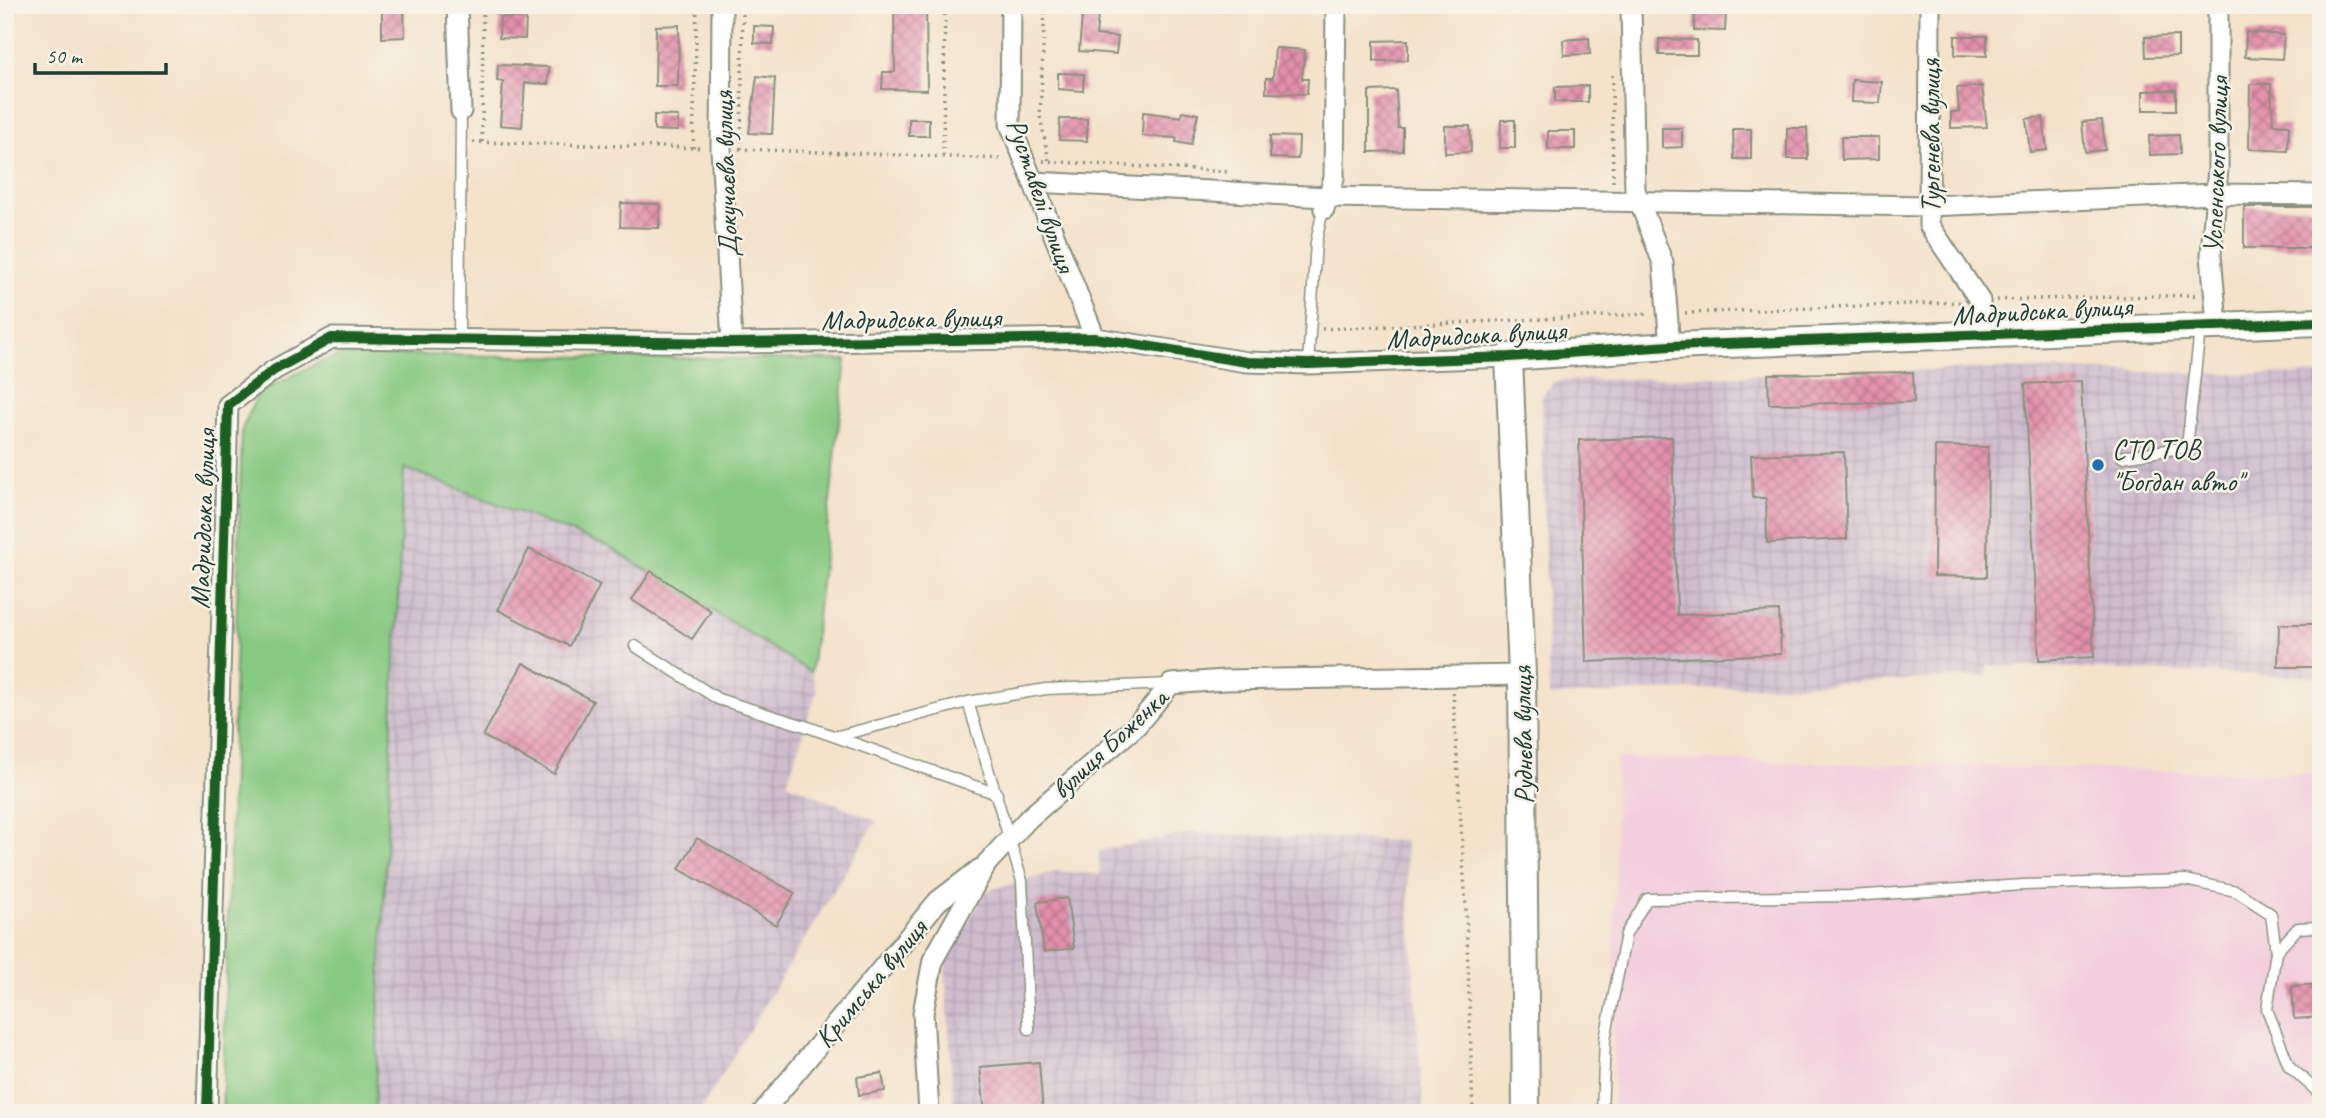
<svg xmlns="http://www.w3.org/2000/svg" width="2326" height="1118" viewBox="0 0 2326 1118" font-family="Caveat,sans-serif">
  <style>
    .built { fill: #f3cfde }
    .industrial { fill: url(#industrial-grid) }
    .grass { fill: #88c982; stroke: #54835b; stroke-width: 2 }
    .building { fill: url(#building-cross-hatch) }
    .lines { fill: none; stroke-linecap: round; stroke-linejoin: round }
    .lane-casing { stroke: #8a907f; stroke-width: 13 }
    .street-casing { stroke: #8a907f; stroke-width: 23 }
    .secondary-casing { stroke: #8a907f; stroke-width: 30 }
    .path { stroke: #8a907f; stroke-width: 3.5; stroke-dasharray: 2 5; stroke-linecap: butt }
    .lane { stroke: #fff; stroke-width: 10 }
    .street { stroke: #fff; stroke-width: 19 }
    .secondary { stroke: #fff; stroke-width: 26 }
    .cycleway-casing { stroke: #f7f3e8; stroke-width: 15 }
    .cycleway { stroke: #1b5e20; stroke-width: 10 }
    .poi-dot { fill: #1f6fb2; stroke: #f7f3e8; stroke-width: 2.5 }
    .labels { text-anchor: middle; stroke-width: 5; stroke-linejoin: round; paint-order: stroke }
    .street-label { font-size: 28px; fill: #1f3d34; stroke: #f7f3e8 }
    .poi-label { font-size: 28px; fill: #1f3d34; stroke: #f7f3e8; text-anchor: start }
  </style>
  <defs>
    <pattern id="industrial-grid" width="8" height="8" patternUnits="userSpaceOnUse" patternTransform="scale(1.75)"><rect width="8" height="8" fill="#cfbdce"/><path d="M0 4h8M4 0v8" fill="none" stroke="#b1a3b2"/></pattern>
    <pattern id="building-cross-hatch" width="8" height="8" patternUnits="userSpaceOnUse" patternTransform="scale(1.75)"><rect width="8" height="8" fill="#e490ac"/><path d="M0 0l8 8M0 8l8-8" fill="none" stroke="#b8778d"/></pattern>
  </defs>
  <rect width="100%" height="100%" fill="#f7f3e8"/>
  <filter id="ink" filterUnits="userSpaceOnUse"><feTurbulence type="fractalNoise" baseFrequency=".0143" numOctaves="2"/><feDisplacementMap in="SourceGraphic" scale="14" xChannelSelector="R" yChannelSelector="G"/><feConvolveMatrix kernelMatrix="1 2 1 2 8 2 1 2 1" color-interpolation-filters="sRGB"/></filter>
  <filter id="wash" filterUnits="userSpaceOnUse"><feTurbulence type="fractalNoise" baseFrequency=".00686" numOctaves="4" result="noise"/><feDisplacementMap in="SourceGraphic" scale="28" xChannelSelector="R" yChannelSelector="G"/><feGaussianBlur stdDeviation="1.57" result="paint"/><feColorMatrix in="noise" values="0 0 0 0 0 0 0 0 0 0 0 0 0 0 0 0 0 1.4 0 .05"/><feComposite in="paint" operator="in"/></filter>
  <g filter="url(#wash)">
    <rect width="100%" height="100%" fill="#f4e2ca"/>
    <polygon class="built" points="1616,758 2321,774 2321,1113 1613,1113"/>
    <g class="industrial">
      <polygon points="1988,369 2321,375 2321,677 1987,665 1987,676 1549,696 1541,397 1555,381"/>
      <polygon points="403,467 609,547 811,672 817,690 787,783 876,821 699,1113 374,1113"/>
      <polygon points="1190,833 1405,841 1423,1113 954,1113 945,961 986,891 1059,871 1100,875 1099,851"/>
    </g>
    <polygon class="grass" points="343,354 846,360 811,672 609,547 404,468 374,1113 222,1113 242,429 258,393 316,364"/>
    <g id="blocks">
      <g class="building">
        <polygon points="894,5 926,5 927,90 882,89 883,72 895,72"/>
        <polygon points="1083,5 1099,5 1096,35 1118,37 1116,54 1079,51"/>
        <polygon points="404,8 405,37 382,38 382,9"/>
        <polygon points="1695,11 1726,12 1725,31 1694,30"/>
        <polygon points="500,17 526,18 525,39 499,38"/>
        <polygon points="679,25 678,86 655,86 656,26"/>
        <polygon points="754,26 774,27 773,44 754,43"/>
        <polygon points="2246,32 2284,35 2282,59 2245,57"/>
        <polygon points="1955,36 1987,36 1987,56 1955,55"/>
        <polygon points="2178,36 2178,56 2146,57 2145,37"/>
        <polygon points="1589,38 1590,54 1564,55 1563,40"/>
        <polygon points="1659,39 1697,40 1697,55 1659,55"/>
        <polygon points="1408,40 1408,60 1374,61 1374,41"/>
        <polygon points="1275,48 1305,50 1302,79 1308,79 1307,94 1266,93 1266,78 1273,78"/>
        <polygon points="498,65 549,67 548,84 525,83 522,127 500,125 503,82 497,81"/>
        <polygon points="1058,73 1084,74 1083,91 1058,89"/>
        <polygon points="757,76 775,78 772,134 749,133"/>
        <polygon points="1852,80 1882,82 1880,103 1851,102"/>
        <polygon points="2250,84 2271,84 2273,124 2289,125 2288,151 2249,149"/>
        <polygon points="1588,86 1588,102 1555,102 1555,87"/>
        <polygon points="1982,86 1987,127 1951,128 1951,112 1959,112 1957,88"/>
        <polygon points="1396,90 1398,128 1403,128 1403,151 1369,152 1369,91"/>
        <polygon points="2176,90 2176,110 2143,110 2143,91"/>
        <polygon points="1182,111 1198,114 1191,145 1176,142 1177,138 1142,136 1143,112 1181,117"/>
        <polygon points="654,115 678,116 678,131 654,130"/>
        <polygon points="2043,117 2047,150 2030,152 2026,119"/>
        <rect x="909" y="119" width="20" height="17"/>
        <polygon points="1060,119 1087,119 1087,141 1059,140"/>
        <polygon points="1501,120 1515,120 1515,148 1500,148"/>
        <polygon points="2102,120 2105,150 2085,152 2082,122"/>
        <polygon points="1445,126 1470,126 1471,152 1445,153"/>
        <polygon points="1662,128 1682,128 1682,147 1662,148"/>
        <polygon points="1787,128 1807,128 1808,159 1787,159"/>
        <polygon points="1733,129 1751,129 1751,159 1734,159"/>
        <rect x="1548" y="131" width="27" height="18"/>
        <polygon points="2179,135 2180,154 2150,155 2149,136"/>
        <polygon points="1270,136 1299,137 1298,159 1270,158"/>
        <polygon points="1841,137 1879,137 1879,159 1842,160"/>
        <polygon points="621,203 660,204 659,228 620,227"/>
        <rect x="2244" y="207" width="77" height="41"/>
        <polygon points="1913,372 1914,402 1769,404 1768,374"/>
        <polygon points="2081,381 2094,657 2039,660 2025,384"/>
        <polygon points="1672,437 1677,615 1779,611 1781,654 1586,662 1579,440"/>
        <polygon points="1935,446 1988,447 1987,577 1934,576"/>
        <polygon points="1844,452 1847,539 1767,543 1766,498 1753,498 1751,455"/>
        <polygon points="529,549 600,585 569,646 498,610"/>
        <polygon points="651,571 711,611 692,639 632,600"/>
        <polygon points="2279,624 2321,624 2321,667 2278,667"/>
        <polygon points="523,663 593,701 554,774 483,736"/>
        <polygon points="697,838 795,893 776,925 679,869"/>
        <polygon points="1067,898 1074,948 1044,952 1037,902"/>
        <polygon points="2321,984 2321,1017 2294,1019 2292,986"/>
        <polygon points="1039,1062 1043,1113 985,1113 980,1067"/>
        <polygon points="882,1073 885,1091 859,1095 857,1077"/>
      </g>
    </g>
  </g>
  <g filter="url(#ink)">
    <use href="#blocks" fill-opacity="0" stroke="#8a907f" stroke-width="2"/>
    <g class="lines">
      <defs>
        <g id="lane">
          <polyline points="459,339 461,111"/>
          <polyline points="1308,364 1316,242 1323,209"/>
          <polyline points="2122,457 2187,447 2200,329"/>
          <polyline points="635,646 718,699 805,726 997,794"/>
          <polyline points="968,702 1022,881 1029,1029"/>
          <polyline points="838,736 968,702 1046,689 1171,684"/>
          <polyline points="2276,952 2298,928 2321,927"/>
          <polyline points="1602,1113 1605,1039 1626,934 1647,899 1850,896 2023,885 2185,880 2236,891 2271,914 2276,952 2267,1009 2289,1066 2321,1095"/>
        </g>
        <g id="street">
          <polyline points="457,5 461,111"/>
          <polyline points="722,5 721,148 732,343"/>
          <polyline points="1011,5 1010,124 1095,338"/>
          <polyline points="1631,5 1635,190 1663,263 1670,346"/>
          <polyline points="1930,5 1929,225 1980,301 1981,336"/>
          <polyline points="1033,182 1327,197 1929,206 2216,194 2321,195"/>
          <polyline points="1324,209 1334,178 1336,5"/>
          <polyline points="2217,324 2211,255 2218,168 2218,5"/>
          <polyline points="207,1113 228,405 274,370 332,338 732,343 1095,338 1247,362 1308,364 1509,357"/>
          <polyline points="762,1113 938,901 980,869"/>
          <polyline points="929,1113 923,1013 933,960 987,863 1029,818 1137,725 1171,684 1224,680 1522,675"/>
        </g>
        <polyline id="secondary" points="1526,1113 1522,675 1509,357 1670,346 2321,322"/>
      </defs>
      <use href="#lane" class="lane-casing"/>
      <use href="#street" class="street-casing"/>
      <use href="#secondary" class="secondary-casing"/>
      <g class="path">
        <polyline points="1045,5 1040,116 1049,161"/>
        <polyline points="1612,75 1613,182"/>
        <polyline points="473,142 703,148"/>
        <polyline points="482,142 483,5"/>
        <polyline points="693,148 697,5"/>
        <polyline points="739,149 1004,159"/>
        <polyline points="741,149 743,5"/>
        <polyline points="943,156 945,5"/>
        <polyline points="1043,161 1231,172"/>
        <polyline points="1997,300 2199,295"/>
        <polyline points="1685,313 1961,302"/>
        <polyline points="1322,329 1650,314"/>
        <polyline points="1453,692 1466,909 1473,1113"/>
      </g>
      <use href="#lane" class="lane"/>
      <use href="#street" class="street"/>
      <use href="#secondary" class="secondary"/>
      <defs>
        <polyline id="cycleway" points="207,1113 228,405 274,370 332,338 732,343 1095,338 1247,362 1308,364 1509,357 1670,346 2321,322"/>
      </defs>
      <use href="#cycleway" class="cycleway-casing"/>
      <use href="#cycleway" class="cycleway"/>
    </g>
  </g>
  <circle class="poi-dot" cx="2098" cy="465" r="7"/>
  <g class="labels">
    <g class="street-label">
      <text transform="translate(1930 136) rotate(-90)" y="10">Тургенєва вулиця</text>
      <text transform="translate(2215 165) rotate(-88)" y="10">Успенського вулиця</text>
      <text transform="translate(725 174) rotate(-92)" y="10">Докучаєва вулиця</text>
      <text transform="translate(1042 195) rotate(71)" y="10">Руставелі вулиця</text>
      <text transform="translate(2042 310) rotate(-3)" y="10">Мадридська вулиця</text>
      <text transform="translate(911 318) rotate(-1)" y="10">Мадридська вулиця</text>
      <text transform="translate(1476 334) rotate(-3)" y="10">Мадридська вулиця</text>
      <text transform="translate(202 519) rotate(-88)" y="10">Мадридська вулиця</text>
      <text transform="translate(1522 735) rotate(-91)" y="10">Руднєва вулиця</text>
      <text transform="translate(1109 743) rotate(-43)" y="10">вулиця Боженка</text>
      <text transform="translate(870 983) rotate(-50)" y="10">Кримська вулиця</text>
    </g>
    <g class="poi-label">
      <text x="2112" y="459">СТО ТОВ<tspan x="2112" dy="32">"Богдан авто"</tspan></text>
    </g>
  </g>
  <rect width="2326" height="1118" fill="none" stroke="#f7f3e8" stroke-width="28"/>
  <path d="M35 63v10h131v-10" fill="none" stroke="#1f3d34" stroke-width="3.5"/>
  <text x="46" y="63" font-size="21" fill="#1f3d34" stroke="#f7f3e8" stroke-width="5" paint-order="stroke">50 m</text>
</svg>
